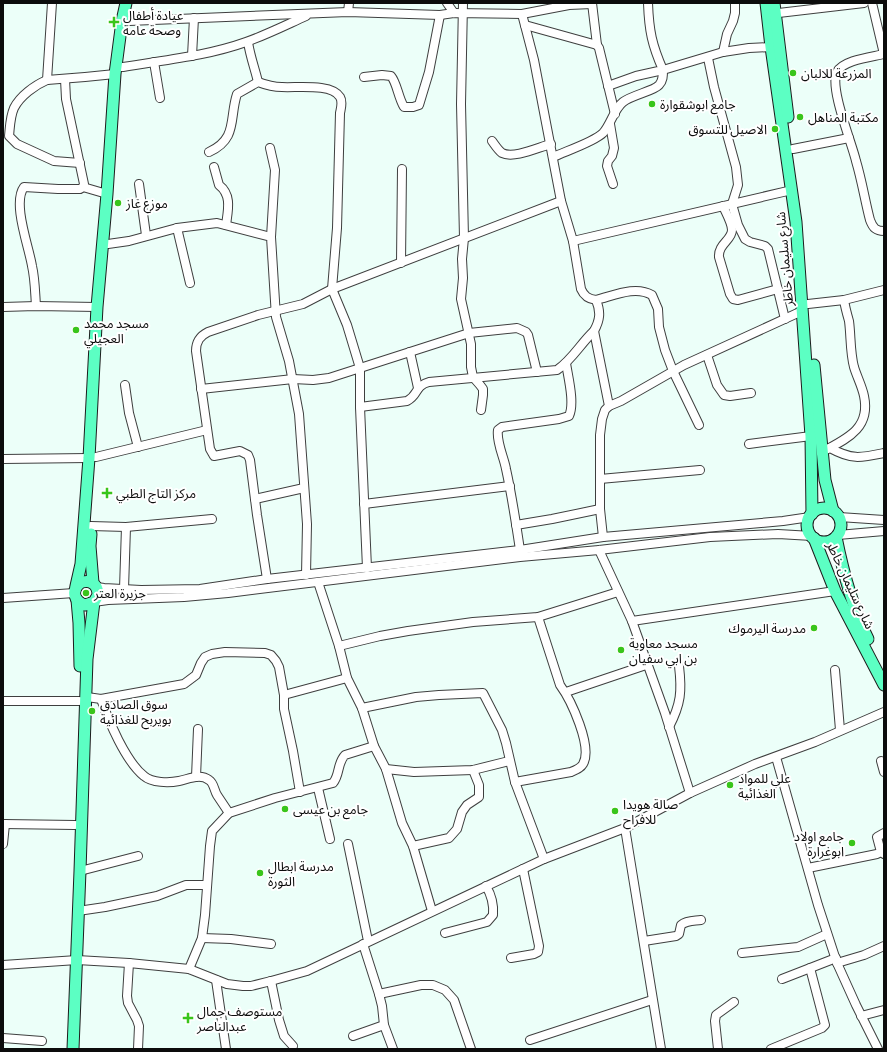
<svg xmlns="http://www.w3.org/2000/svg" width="887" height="1052" viewBox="0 0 887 1052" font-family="'Crimson Pro','Noto Sans Arabic',serif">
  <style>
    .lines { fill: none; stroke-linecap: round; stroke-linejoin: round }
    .minor-casing { stroke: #3f3f3f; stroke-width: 10 }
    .major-casing { stroke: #1d1d1d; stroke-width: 13 }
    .minor { stroke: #fff; stroke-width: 8 }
    .major { stroke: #5cffc3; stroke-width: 11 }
    .poi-dot { fill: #39c51b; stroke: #fff; stroke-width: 1.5 }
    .labels { text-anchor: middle; stroke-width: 4; stroke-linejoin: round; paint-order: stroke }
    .poi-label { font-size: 13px; fill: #0c0c0c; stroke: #fff; text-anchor: start }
    .street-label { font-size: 13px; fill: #0c0c0c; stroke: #fff }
  </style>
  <rect width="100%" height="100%" fill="#ecfff9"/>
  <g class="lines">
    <defs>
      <g id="minor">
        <polyline points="447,3 454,13"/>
        <polyline points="463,3 461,104 464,238 462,259 463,278 461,299 471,344 471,367 473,377 480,385 483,389 483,395 481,410"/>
        <polyline points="592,3 597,45 599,48 615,114"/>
        <polyline points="872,3 884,54"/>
        <polyline points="348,12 349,3"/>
        <path d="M522 14 534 60 561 201 573 241 581 289C584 296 588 299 596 300 601 312 600 320 594 331L609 406 605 410 602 419 600 435V509L603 537"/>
        <polyline points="770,14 864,3"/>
        <polyline points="129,21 348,12 440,15 454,13 522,14 569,5 592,4"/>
        <polyline points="525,25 597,45"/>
        <path d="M248 42C250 56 255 69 258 82"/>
        <polyline points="723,52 727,34 733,21 735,13 735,3"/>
        <path d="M884 54C872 57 843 60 837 72 829 88 852 143 856 161 862 181 865 201 870 220 873 228 876 231 884 231"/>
        <polyline points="192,56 194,18"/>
        <polyline points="708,58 714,87 736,167 738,185 732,204 738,225 745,239 750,242 765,246 768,249 785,319"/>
        <polyline points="154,62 160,98"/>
        <path d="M123 67C164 60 207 56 246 42 266 35 286 25 306 16"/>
        <path d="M364 77 382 75 391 76C397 83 398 97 404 107H413L419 105 429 72 440 15"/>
        <polyline points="47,80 52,3"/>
        <path d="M608 86 636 76 663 70C652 45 649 31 648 3"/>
        <polyline points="610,124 614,148 612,156 608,161 607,166 613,184"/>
        <path d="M492 141C495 145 498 150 502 153 514 159 539 147 551 144"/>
        <polyline points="270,148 275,170 271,237"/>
        <polyline points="793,149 849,138"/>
        <path d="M209 152C238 139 229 118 237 94L258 82C266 85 274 87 282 87 296 88 332 83 340 97 343 102 341 108 340 113L337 228 332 289 347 325 360 368V407L367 568"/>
        <path d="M553 157C566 151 594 142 603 133 611 124 614 109 623 102 632 95 654 91 659 85 663 81 663 76 663 70L723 52 749 48 771 47"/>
        <path d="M80 163 54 161 17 144 9 136C10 127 10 117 14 108 20 96 35 85 47 80L85 77 115 74"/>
        <path d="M214 167 219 185C232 195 228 210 226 225"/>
        <polyline points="139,184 146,235"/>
        <polyline points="83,187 107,194"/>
        <path d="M723 206C726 213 732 223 732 230 732 240 718 244 719 257L730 294 733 299 738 300 778 289"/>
        <polyline points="177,228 190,283"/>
        <polyline points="573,241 792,190"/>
        <polyline points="108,244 129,241 177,228 217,223 271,237 276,317 289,361 299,414 307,524 306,575"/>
        <polyline points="401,263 402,169"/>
        <path d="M596 300C613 296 635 285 652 295L658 309 659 327 665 350 673 371 699 425"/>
        <polyline points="808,304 844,300 884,290"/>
        <path d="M36 306C35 292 35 279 32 266 29 247 12 203 24 187L58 189H80L83 187 84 184 66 99 65 79"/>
        <polyline points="3,307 36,306 97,307"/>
        <polyline points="410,352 418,388"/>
        <polyline points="707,355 717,385 724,395 730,396 751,393"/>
        <polyline points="125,385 129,413 138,447"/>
        <polyline points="201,389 293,379 313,380 329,378 469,333 517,328 526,332 528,335 537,372"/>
        <polyline points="609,406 621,401 684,365 802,311"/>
        <path d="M360 407 407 401C419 395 414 386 429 382L557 370C572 360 581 343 594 331"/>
        <polyline points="749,444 811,436"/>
        <path d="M830 448C852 460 860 458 884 453"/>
        <path d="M822 452C846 439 871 429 864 396 862 386 857 377 854 367 850 352 851 336 849 321 847 314 845 307 844 300"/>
        <polyline points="96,457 207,430"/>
        <polyline points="3,459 89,458"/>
        <polyline points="600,479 700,470"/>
        <polyline points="255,499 304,488"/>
        <polyline points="364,504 510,486"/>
        <polyline points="839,517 884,520"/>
        <polyline points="516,525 552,519 600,509"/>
        <polyline points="91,526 126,527 212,519"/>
        <polyline points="838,535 884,531"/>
        <path d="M520 550C516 523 512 496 506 469 504 457 496 442 498 430L502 427 559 419 569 416C575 403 568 377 566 363"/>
        <polyline points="599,550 632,621 665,713 690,793"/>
        <path d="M267 579 257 515 250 460 248 455 240 451 214 456 210 449 196 351C196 341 200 336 208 332L258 315 303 304 332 289 561 201"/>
        <polyline points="318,582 339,646 347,678 362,708 374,746 386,769 402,823 413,846 432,911"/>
        <polyline points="97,587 104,588 141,590 200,589 267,579 520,550 603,537 783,521 810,517"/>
        <polyline points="124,589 126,527"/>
        <polyline points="3,598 74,593"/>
        <polyline points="94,602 108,600 184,597 228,593 520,557 599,550 710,537 778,534 812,536"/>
        <polyline points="632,621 835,591"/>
        <polyline points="339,646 380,636 408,631 473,622 538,617 618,592"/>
        <polyline points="835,670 840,730"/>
        <polyline points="566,692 646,665"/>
        <polyline points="284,695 347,678"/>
        <polyline points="87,697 101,699 184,684 196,675 201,663 205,657 212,654 225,652 265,653 271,655 276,661 279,667 284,695 284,709 293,751 300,792"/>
        <path d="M101 699C108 720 126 762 144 776 152 783 169 783 179 781 189 779 200 773 209 780 214 783 214 790 217 795 221 801 225 807 229 813"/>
        <polyline points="3,701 79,701"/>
        <polyline points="362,708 416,697 439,695 483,693 502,730 506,743 515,782 544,859"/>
        <path d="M669 727C681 704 682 691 679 666"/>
        <polyline points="776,757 818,905 837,963 856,1005 878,1049"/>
        <polyline points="881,761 884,772"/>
        <polyline points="386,769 414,772 473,770 509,761"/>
        <polyline points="196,777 198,729"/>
        <path d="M515 782 571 772C576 770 581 768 583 764 593 747 571 700 560 685L538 617"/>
        <polyline points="318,788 330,839"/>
        <polyline points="3,824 75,825"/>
        <polyline points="625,828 661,1049"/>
        <polyline points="884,833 877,837 881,852 884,854"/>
        <polyline points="3,844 5,824"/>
        <polyline points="348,844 368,941"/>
        <polyline points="413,846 449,838 457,829 462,812 467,805 479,797 479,785 473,770"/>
        <polyline points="808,868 877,854 881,852"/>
        <polyline points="80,871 138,856"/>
        <polyline points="78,911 105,907 157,896 186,885 206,885"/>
        <path d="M445 933 487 922 493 915C494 904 492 896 486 886"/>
        <polyline points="202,938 231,939 271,944"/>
        <path d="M644 941 676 936 679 934 681 925C687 920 694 921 701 920"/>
        <polyline points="363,944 379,994 382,1006 384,1025 393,1049"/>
        <polyline points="742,953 798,947 827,934"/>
        <polyline points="511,958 534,954 538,952 539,946 523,869"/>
        <polyline points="129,963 127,996 128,1003 137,1020 139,1026 138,1049"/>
        <polyline points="837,963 864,955 884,946"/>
        <polyline points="3,965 77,960 129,963 189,969 227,984 243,986 251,986 271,981 307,971 544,859 625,828 690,793 755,764 815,742 884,712"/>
        <path d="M189 969 202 938 205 915 210 846 212 831 229 813 275 798 333 783C340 775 337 763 345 755L374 746"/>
        <polyline points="782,979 836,958"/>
        <polyline points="216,980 226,1049"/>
        <polyline points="271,981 279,1020 284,1036 293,1046"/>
        <polyline points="379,994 421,985 433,985 445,990 454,1000 471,1049"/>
        <polyline points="861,1016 884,1010"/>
        <polyline points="353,1036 384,1025"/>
        <polyline points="3,1038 42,1041"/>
        <polyline points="530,1040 652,1000"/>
        <polyline points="718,1049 715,1021 716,1015 734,1002"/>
        <polyline points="771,1049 822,1028 825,1025 810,968"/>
      </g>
      <g id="major">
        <polyline points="766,3 771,47 796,222 811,436 812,514"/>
        <polyline points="774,3 788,117"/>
        <polyline points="814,365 825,480 833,511"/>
        <circle cx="824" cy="525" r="17"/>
        <polyline points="91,534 90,546 93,583"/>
        <path d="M836 537C843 572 852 607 868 639"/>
        <polyline points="814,538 835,591 884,685"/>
        <polyline points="76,586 81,564 89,458 97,307 107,194 115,74 122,21 126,3"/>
        <polyline points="77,600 79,623 80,666"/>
        <path d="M73 1049 80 871 87 659 94 602 98 595C98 584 90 579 80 583 71 591 74 601 85 605L94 602"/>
      </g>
    </defs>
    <use href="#minor" class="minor-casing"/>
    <use href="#major" class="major-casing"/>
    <use href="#minor" class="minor"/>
    <use href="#major" class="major"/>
  </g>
  <g class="poi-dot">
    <path d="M112 16h4v4h4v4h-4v4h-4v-4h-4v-4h4z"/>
    <circle cx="793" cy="73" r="4"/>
    <circle cx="652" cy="104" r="4"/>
    <circle cx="800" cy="117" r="4"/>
    <circle cx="775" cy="129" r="4"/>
    <circle cx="118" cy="203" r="4"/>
    <circle cx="76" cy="330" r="4"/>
    <path d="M105 487h4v4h4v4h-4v4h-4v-4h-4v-4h4z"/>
    <circle cx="86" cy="593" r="4"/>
    <circle cx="814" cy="628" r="4"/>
    <circle cx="621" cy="650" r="4"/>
    <circle cx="92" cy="711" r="4"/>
    <circle cx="730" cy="785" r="4"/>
    <circle cx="285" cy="809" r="4"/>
    <circle cx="615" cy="811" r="4"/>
    <circle cx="852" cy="843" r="4"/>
    <circle cx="260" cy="873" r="4"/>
    <path d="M186 1012h4v4h4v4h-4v4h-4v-4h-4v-4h4z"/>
  </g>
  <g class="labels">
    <g class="poi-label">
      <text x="123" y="20">عيادة أطفال<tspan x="123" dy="15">وصحة عامة</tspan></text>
      <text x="801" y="78">المزرعة للالبان</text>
      <text x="660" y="109">جامع ابوشقوارة</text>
      <text x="808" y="122">مكتبة المناهل</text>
      <text x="767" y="134" text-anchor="end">الاصيل للتسوق</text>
      <text x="126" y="208">موزع غاز</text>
      <text x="84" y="328">مسجد محمد<tspan x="84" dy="15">العجيلي</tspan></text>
      <text x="116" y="498">مركز التاج الطبي</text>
      <text x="94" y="598">جزيرة العتر</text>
      <text x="806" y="633" text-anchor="end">مدرسة اليرموك</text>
      <text x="629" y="648">مسجد معاوية<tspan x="629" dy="15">بن ابي سفيان</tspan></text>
      <text x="100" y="709">سوق الصادق<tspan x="100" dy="15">بويربح للغذائية</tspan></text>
      <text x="738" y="783">علي للمواد<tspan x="738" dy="15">الغذائية</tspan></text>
      <text x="623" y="809">صالة هويدا<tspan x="623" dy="15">للافراح</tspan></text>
      <text x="293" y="814">جامع بن عيسى</text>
      <text x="844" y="841" text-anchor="end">جامع اولاد<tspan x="844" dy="15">ابوغرارة</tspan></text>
      <text x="268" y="871">مدرسة ابطال<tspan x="268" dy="15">الثورة</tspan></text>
      <text x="197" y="1016">مستوصف جمال<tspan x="197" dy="15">عبدالناصر</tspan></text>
    </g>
    <g class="street-label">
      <text transform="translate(784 259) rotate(-95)" y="5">شارع سليمان خاطر</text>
      <text transform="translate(851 585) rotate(65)" y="5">شارع سليمان خاطر</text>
    </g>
  </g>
  <rect width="887" height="1052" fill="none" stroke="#0c0c0c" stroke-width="8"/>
</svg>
